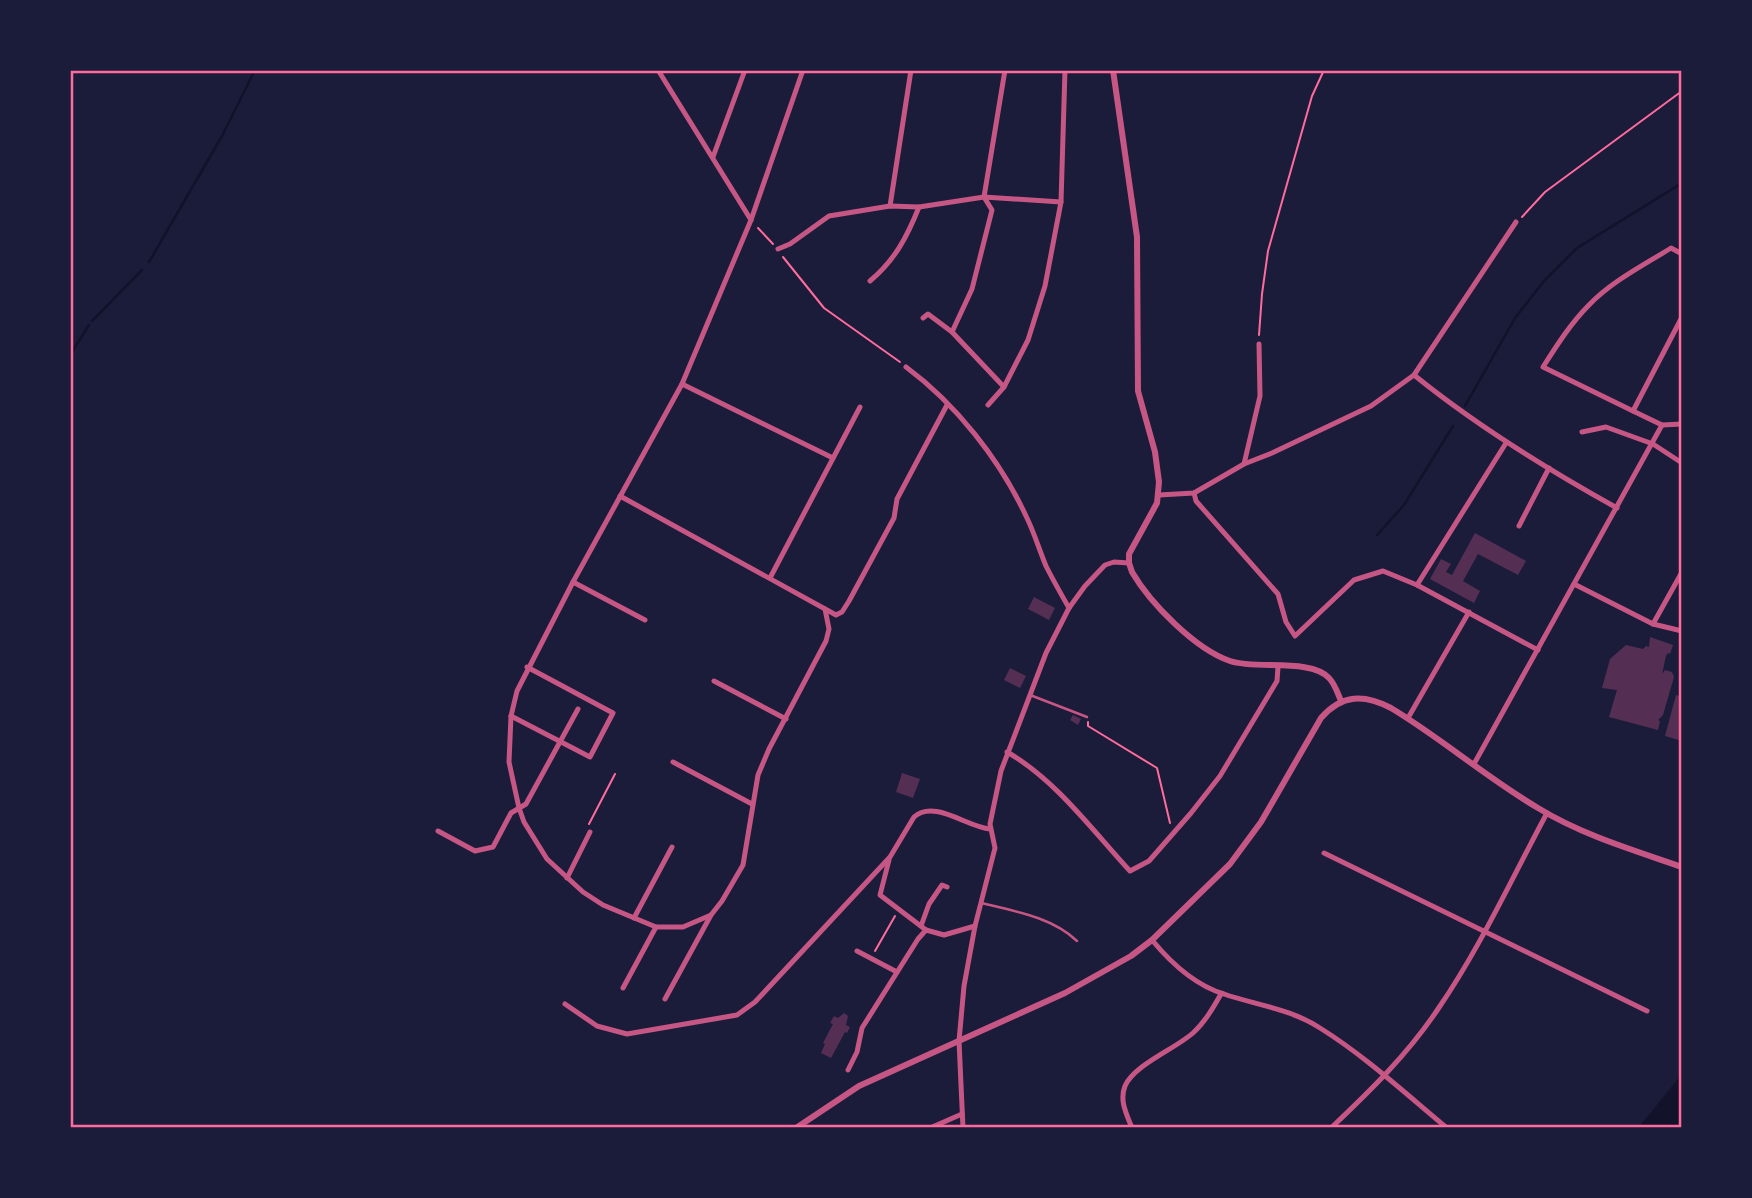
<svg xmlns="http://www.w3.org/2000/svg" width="1752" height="1198" viewBox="0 0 1752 1198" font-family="Lato,sans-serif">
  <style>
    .water { fill: #12122b }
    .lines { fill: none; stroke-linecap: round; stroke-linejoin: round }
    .stream { stroke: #12122b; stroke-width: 2.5 }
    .building { fill: #542f53 }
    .path { stroke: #ff6b9d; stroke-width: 2 }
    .service { stroke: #c65784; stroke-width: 2.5 }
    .minor { stroke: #c65784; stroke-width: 5 }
    .tertiary { stroke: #c65784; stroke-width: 6 }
    .neatline { fill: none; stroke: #ff6b9d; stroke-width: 2.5 }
  </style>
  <rect width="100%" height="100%" fill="#1b1b3a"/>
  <polygon class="water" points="1682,1074 1682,1128 1638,1128"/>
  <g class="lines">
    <g class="stream">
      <polyline points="149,262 222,136 255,70"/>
      <polyline points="92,321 142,270"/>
      <polyline points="70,355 89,325"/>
      <polyline points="1465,406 1515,318 1544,281 1577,248 1682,183"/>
      <polyline points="1377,535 1404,505 1453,426"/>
    </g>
  </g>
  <g class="building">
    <polygon points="1475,533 1526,561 1518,575 1478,554 1463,581 1480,591 1474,603 1430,579 1441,559 1451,564 1446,572 1452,575"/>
    <polygon points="1034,597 1055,608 1049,620 1028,609"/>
    <polygon points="1650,637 1673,645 1670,654 1668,653 1666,656 1662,674 1665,670 1672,672 1674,677 1663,715 1658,720 1660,721 1658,730 1609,717 1617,690 1602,688 1610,659 1626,645 1643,649 1646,646 1649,647"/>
    <polygon points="1010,668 1026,676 1020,688 1004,680"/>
    <polygon points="1676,695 1682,697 1682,741 1665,736"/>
    <polygon points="1073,715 1081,719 1078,725 1070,720"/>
    <polygon points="902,773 920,779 913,798 896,792"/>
    <polygon points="844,1013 848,1016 846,1025 850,1027 847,1033 845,1032 831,1058 821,1053 825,1044 823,1043 833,1024 830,1023 834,1016 838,1018"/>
  </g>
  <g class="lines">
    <g class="path">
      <polyline points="1522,217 1545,192 1682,91"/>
      <polyline points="758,228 773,244"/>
      <polyline points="783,257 824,308 900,362"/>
      <polyline points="1259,335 1262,294 1268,251 1312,96 1324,70"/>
      <polyline points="1088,722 1088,726 1157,768 1170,823"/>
      <polyline points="589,824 615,774"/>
      <polyline points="875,951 895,916"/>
    </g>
    <g class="service">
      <polyline points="1030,695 1087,717"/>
      <path d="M981 903C1014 911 1052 917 1077 941"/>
    </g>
    <g class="minor">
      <polyline points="658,70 751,220"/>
      <polyline points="803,70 751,220 682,384 573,582 517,691 511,716 509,762 519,808 524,822 547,859 583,892 603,905 656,927 683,927 711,915 722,901 743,865 758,775 769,749 826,641 829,629 825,609"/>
      <polyline points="713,157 745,70"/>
      <polyline points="890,206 911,70"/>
      <polyline points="778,249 790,244 829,216 890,206 919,207 984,197 1061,202"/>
      <path d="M870 281C895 260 907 237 919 207"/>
      <polyline points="1682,317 1633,411 1662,425 1682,424"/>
      <polyline points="923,318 928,314 952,332 972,289 992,210 984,197 1005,70"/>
      <polyline points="952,332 1004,387"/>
      <path d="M906 367C956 404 1000 460 1026 516 1034 532 1039 549 1046 566 1053 580 1061 594 1069 608"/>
      <path d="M1414 375C1477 426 1545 468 1617 508"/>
      <polyline points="682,384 833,458"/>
      <polyline points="988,405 1004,387 1028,340 1045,286 1061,202 1065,70"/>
      <path d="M1633 411 1543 367C1557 345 1571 323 1589 305 1612 281 1644 265 1671 248L1682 254"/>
      <polyline points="1582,432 1606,427 1653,444 1682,463"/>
      <polyline points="1244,464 1260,396 1259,344"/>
      <polyline points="1194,493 1196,501 1278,594 1286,622 1295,636 1354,580 1383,571 1417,585 1538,650"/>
      <polyline points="1159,495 1194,493 1244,464 1272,453 1371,406 1414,375 1516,222"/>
      <polyline points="620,496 836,615 842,612 849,601 894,518 897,499 947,405"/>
      <polyline points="1519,526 1549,468"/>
      <polyline points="770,578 860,407"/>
      <polyline points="573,582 645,620"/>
      <polyline points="1574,584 1653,624 1682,631"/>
      <polyline points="1417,585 1506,443"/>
      <polyline points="1653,624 1682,572"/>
      <polyline points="714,681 786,719"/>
      <polyline points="511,716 590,757 613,713 527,667"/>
      <polyline points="1408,718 1469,612"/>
      <path d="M1007 752C1056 780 1092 830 1130 871L1149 861 1191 813 1220 776 1277 681 1278 667"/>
      <polyline points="673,762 752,804"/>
      <polyline points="1474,764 1662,425"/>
      <polyline points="438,831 475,851 493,847 511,813 526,804 578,709"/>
      <polyline points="1324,853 1647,1011"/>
      <polyline points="889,860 880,895 926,930"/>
      <polyline points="567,878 590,832"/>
      <polyline points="634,918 672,847"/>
      <polyline points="921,926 929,904 942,885 947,887"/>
      <path d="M1152 940C1171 963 1194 985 1224 994 1256 1005 1291 1009 1320 1028 1365 1056 1406 1094 1447 1128"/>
      <polyline points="857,951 897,972"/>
      <polyline points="623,988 656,927"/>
      <polyline points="665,999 711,915"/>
      <path d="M565 1004 597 1026 627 1034 737 1015 755 1002 890 857 914 817C934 799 967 827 990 829"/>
      <polyline points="848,1070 857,1052 862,1028 918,939 926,930 944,935 975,926"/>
      <polyline points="930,1128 962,1114"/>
      <polyline points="963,1128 959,1041 964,986 975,926 995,848 990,824 1001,771 1046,653 1069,608 1085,586 1105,565 1114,562 1129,563"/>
      <path d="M1132 1128C1127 1115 1119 1101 1125 1086 1134 1065 1175 1049 1193 1033 1205 1022 1213 1008 1221 994"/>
      <path d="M1331 1128C1370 1091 1408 1054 1438 1009 1480 948 1512 878 1547 813"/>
    </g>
    <g class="tertiary">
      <path d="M1113 70 1137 237 1138 391 1155 452 1159 482 1157 503 1129 554V563L1132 572C1150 603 1195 649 1230 661 1256 670 1311 658 1329 678 1335 684 1338 694 1341 701"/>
      <path d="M796 1128 859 1086 1065 993 1131 956 1152 940 1230 864 1261 822 1321 718C1342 694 1364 694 1391 708 1441 738 1487 778 1538 808 1582 835 1633 850 1682 867"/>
    </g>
  </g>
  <rect width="1752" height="1198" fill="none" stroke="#1b1b3a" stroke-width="144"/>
  <rect x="72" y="72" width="1608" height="1054" class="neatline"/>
</svg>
